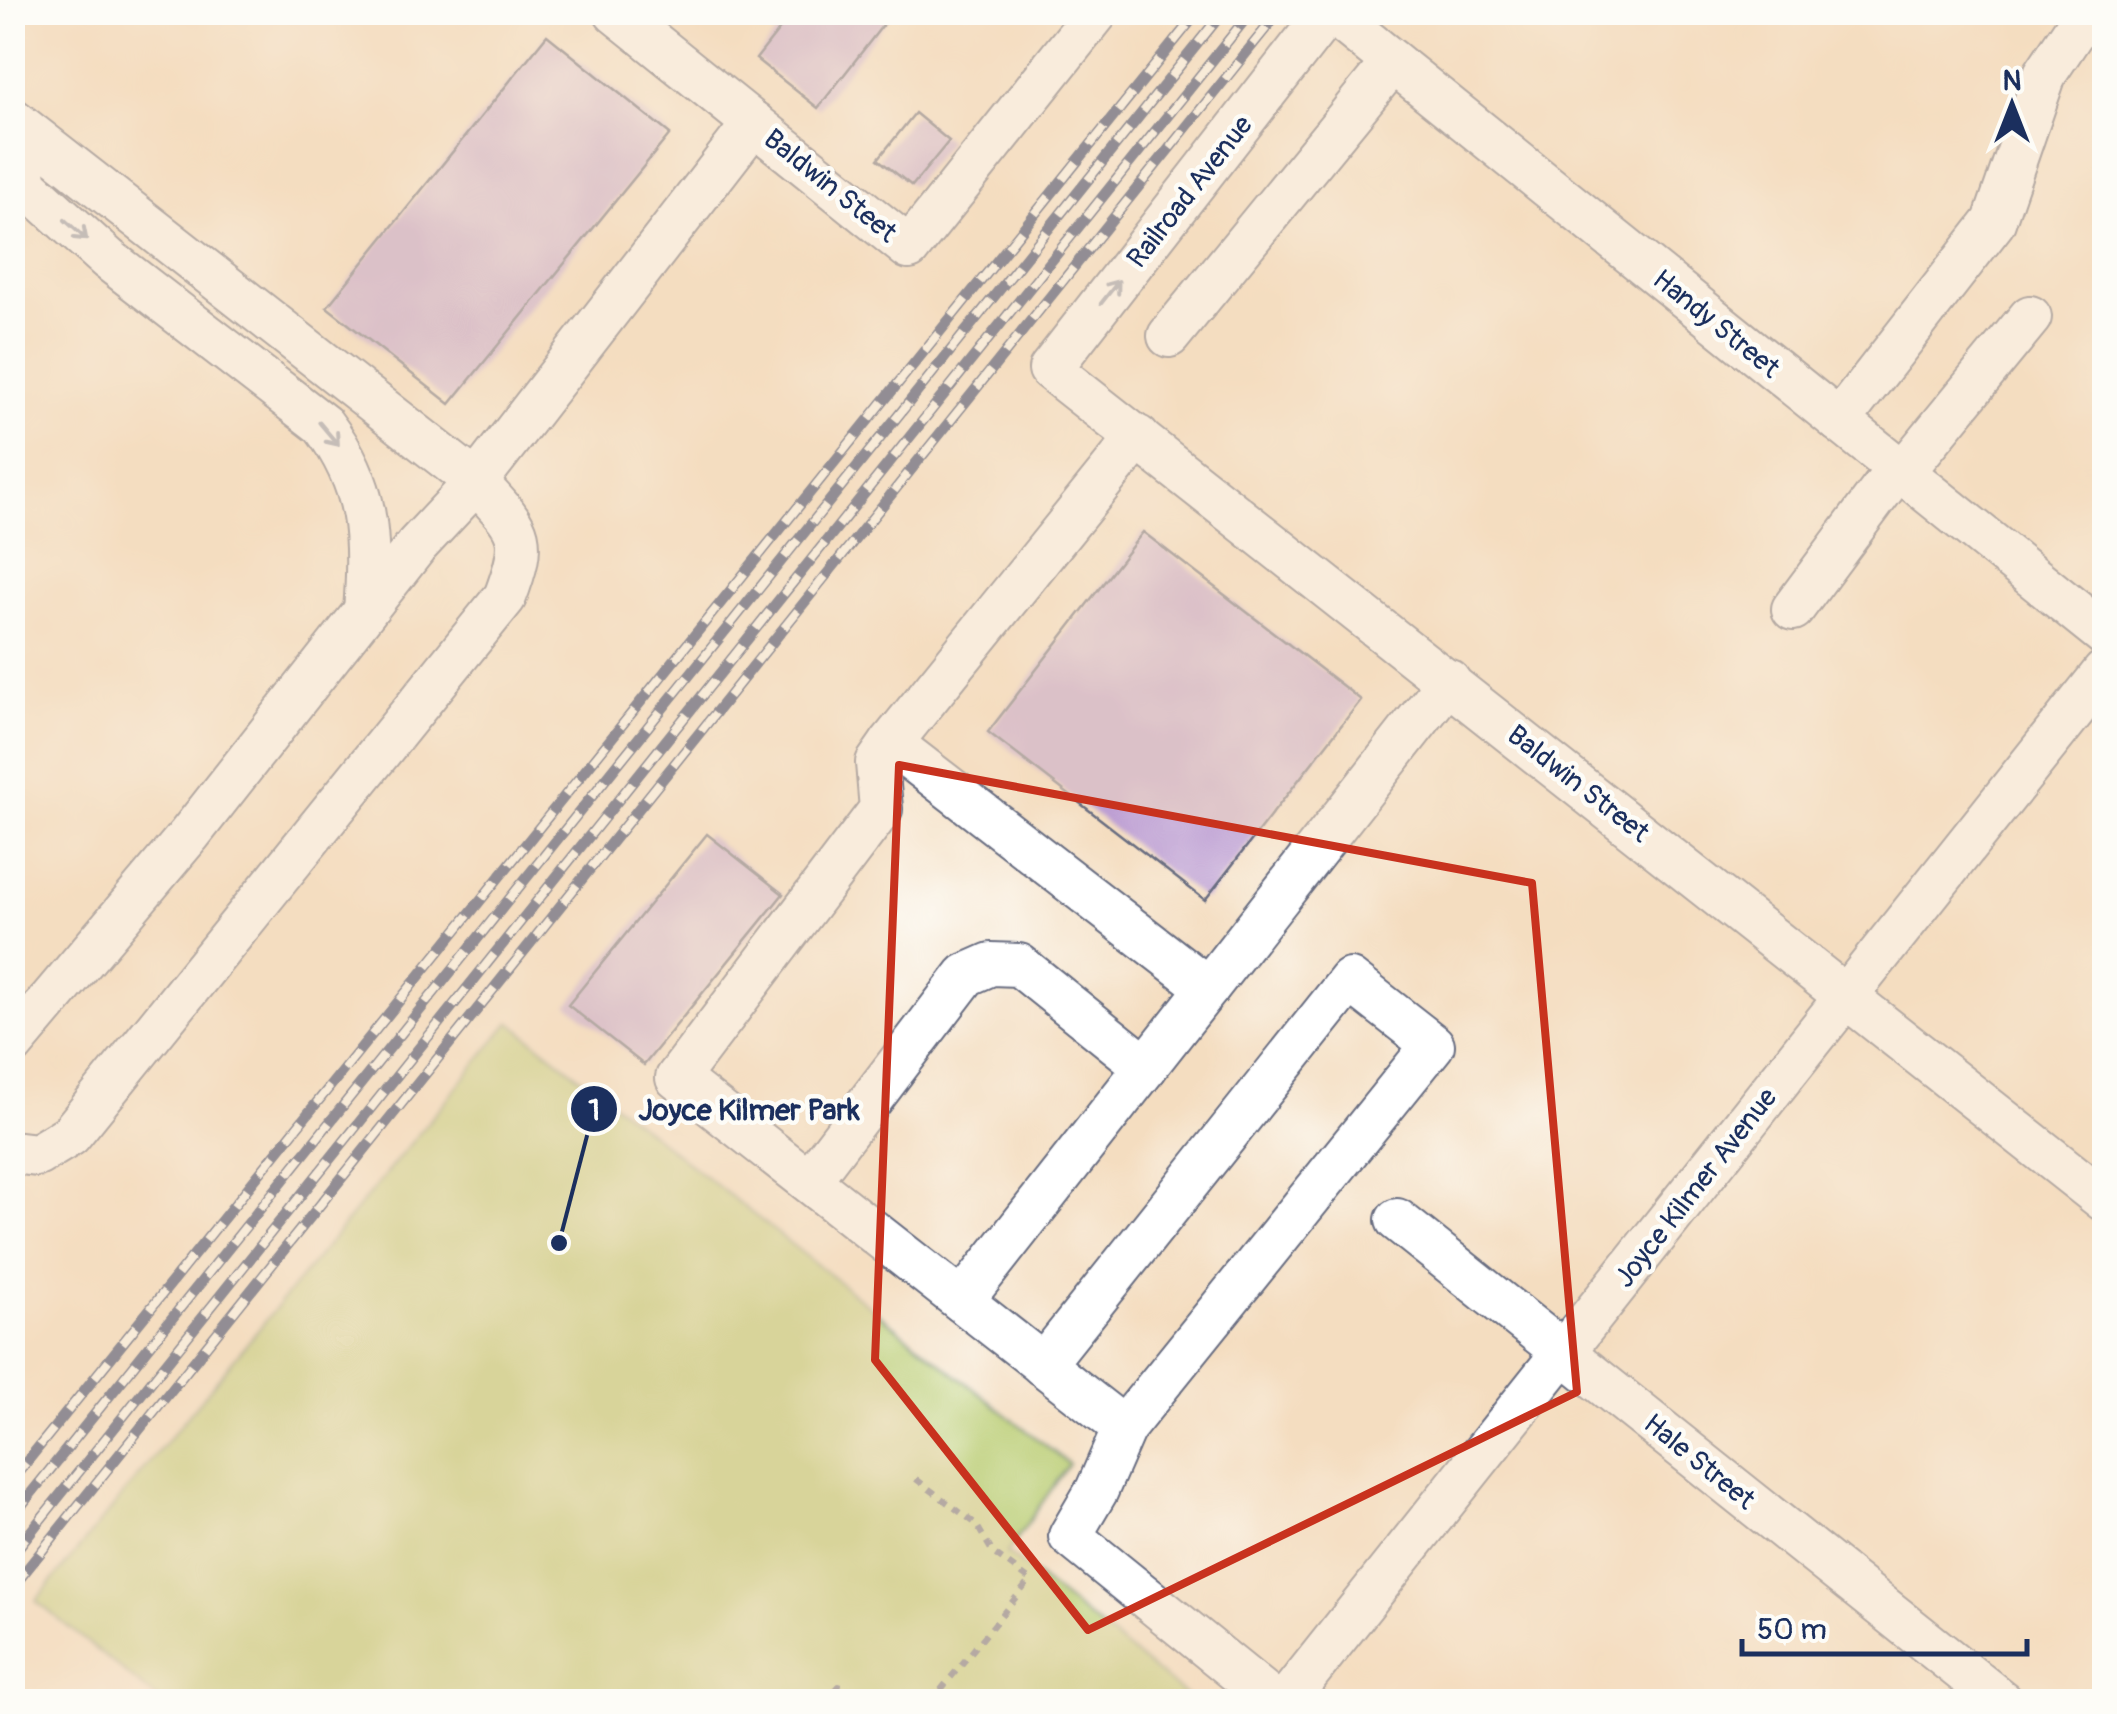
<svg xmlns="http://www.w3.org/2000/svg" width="2117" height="1714" viewBox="0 0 2117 1714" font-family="Pangolin,sans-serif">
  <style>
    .green { fill: #b7cb6e; stroke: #697d66; stroke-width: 2.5 }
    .building { fill: #bd9fd3 }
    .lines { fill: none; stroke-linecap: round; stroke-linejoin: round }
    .minor-casing { stroke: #676c80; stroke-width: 46 }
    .path { stroke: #676c80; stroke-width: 6; stroke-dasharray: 8 8; stroke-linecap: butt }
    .minor { stroke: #fff; stroke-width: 42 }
    .rail-casing { stroke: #1b2f5e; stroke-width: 11 }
    .rail { stroke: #fdfcf7; stroke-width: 8; stroke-dasharray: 22; stroke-linecap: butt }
    .oneway { stroke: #8d97ae }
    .marked { fill: none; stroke: #c8321e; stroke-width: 8; stroke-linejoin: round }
    .labels { text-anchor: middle; stroke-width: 9; stroke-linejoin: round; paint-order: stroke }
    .street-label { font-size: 28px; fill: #1b2f5e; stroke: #fdfcf7 }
    .leader { fill: none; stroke: #1b2f5e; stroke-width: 4 }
    .callout-dot { fill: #1b2f5e; stroke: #fdfcf7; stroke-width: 4 }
    .mark-label { font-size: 30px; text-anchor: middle; font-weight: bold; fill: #fff }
    .callout-label { font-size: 30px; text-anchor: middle; font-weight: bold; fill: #1b2f5e; stroke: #fdfcf7; stroke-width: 9; stroke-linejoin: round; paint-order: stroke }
  </style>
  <rect width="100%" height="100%" fill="#fdfcf7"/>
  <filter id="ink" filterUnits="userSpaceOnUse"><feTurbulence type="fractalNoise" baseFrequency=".01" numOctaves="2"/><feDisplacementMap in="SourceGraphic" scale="20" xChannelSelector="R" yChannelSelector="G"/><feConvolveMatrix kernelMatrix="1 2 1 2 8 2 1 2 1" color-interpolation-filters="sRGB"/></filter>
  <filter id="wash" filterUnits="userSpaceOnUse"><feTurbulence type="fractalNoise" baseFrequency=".0048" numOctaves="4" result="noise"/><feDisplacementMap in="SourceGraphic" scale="40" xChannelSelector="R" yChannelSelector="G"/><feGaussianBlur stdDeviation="2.25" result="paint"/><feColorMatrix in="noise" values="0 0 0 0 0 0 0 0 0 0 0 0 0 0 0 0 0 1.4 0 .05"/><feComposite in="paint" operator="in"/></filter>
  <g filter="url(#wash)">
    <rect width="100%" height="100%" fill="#f4ddc0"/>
    <polygon class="green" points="510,1022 1069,1464 1007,1553 1193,1701 160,1701 36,1601"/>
    <g id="blocks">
      <g class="building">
        <polygon points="793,12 893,12 818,108 756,59"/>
        <polygon points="547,35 670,134 450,404 327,307"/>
        <polygon points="915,113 949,141 912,186 878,159"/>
        <polygon points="1143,532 1361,700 1205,900 988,732"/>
        <polygon points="707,834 783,894 644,1065 568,1005"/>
      </g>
    </g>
  </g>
  <g filter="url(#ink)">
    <use href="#blocks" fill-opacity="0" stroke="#676c80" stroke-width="2.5"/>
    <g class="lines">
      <defs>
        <g id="minor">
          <polyline points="615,12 909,248 1097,12"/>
          <polyline points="1328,12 1050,369 2104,1200"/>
          <polyline points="1331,12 2104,634"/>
          <polyline points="12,119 476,482 754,123"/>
          <path d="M16 122 26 185 108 259 323 425C369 486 371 537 365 611"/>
          <polyline points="1169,336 1393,62"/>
          <polyline points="1839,421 1994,222 2045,74 2075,29"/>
          <polyline points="1138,437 891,743 877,763 881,809 677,1078 1124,1428 1097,1490 1070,1536 1275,1702"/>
          <polyline points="1903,472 2030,317"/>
          <polyline points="1793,609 1898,468"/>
          <polyline points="891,743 1208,988"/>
          <path d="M12 1045 189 835 417 545 476 482C520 530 529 533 505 597L70 1135 37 1155 12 1152"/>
          <polyline points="809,1181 966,975 991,964 1019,965 1146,1067"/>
          <polyline points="1397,1220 2002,1702"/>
          <polyline points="962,1301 1449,681"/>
          <polyline points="1043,1365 1350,980 1433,1045 1124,1428"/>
          <polyline points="1285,1702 2104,672"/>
        </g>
      </defs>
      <use href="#minor" class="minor-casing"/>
      <g class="path">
        <polyline points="916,1479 976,1524 993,1553 1030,1580 931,1702"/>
        <polyline points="825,1702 839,1686 892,1702"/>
      </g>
      <use href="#minor" class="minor"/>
      <defs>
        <g id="rail">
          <polyline points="12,1480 1198,12"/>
          <polyline points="12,1517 1223,12"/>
          <polyline points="12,1555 1251,12"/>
          <polyline points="12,1588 1279,12"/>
        </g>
      </defs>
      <use href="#rail" class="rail-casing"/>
      <use href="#rail" class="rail"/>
    </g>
    <defs><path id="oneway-shaft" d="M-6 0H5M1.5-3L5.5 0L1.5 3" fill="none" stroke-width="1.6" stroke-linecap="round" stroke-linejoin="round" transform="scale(2.5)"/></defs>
    <g class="oneway">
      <use href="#oneway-shaft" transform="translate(76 230) rotate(42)"/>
      <use href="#oneway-shaft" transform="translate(1110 292) rotate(-52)"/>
      <use href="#oneway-shaft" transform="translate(329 434) rotate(50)"/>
    </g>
  </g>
  <path d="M0 0H2117V1714H0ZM899 765 1532 883 1577 1392 1088 1630 875 1360Z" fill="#f4ddc0" fill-opacity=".55" fill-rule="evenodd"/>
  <path class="marked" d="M899 765 1532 883 1577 1392 1088 1630 875 1360Z"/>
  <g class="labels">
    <g class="street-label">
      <text transform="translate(831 185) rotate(39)" y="10">Baldwin Steet</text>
      <text transform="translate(1189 191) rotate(-52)" y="10">Railroad Avenue</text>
      <text transform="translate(1717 323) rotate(39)" y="10">Handy Street</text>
      <text transform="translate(1579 783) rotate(38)" y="10">Baldwin Street</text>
      <text transform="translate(1695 1187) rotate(-52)" y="10">Joyce Kilmer Avenue</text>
      <text transform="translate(1700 1461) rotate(39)" y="10">Hale Street</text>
    </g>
  </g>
  <path class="leader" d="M559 1243L594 1109"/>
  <g class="callout-dot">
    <circle cx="559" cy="1243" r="10"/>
    <circle cx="594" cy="1109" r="25"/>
  </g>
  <g class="mark-label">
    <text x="594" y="1120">1</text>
  </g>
  <g class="callout-label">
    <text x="749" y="1120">Joyce Kilmer Park</text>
  </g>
  <rect width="2117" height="1714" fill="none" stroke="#fdfcf7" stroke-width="50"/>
  <g transform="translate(2012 105)" stroke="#fdfcf7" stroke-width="8" paint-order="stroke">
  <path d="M0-8L18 38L0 25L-18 38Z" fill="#1b2f5e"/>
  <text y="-15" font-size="28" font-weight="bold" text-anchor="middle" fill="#1b2f5e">N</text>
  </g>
  <path d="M1742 1639v15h285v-15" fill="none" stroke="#1b2f5e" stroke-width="5"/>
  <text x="1757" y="1639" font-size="30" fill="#1b2f5e" stroke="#fdfcf7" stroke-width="8" paint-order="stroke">50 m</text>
</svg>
